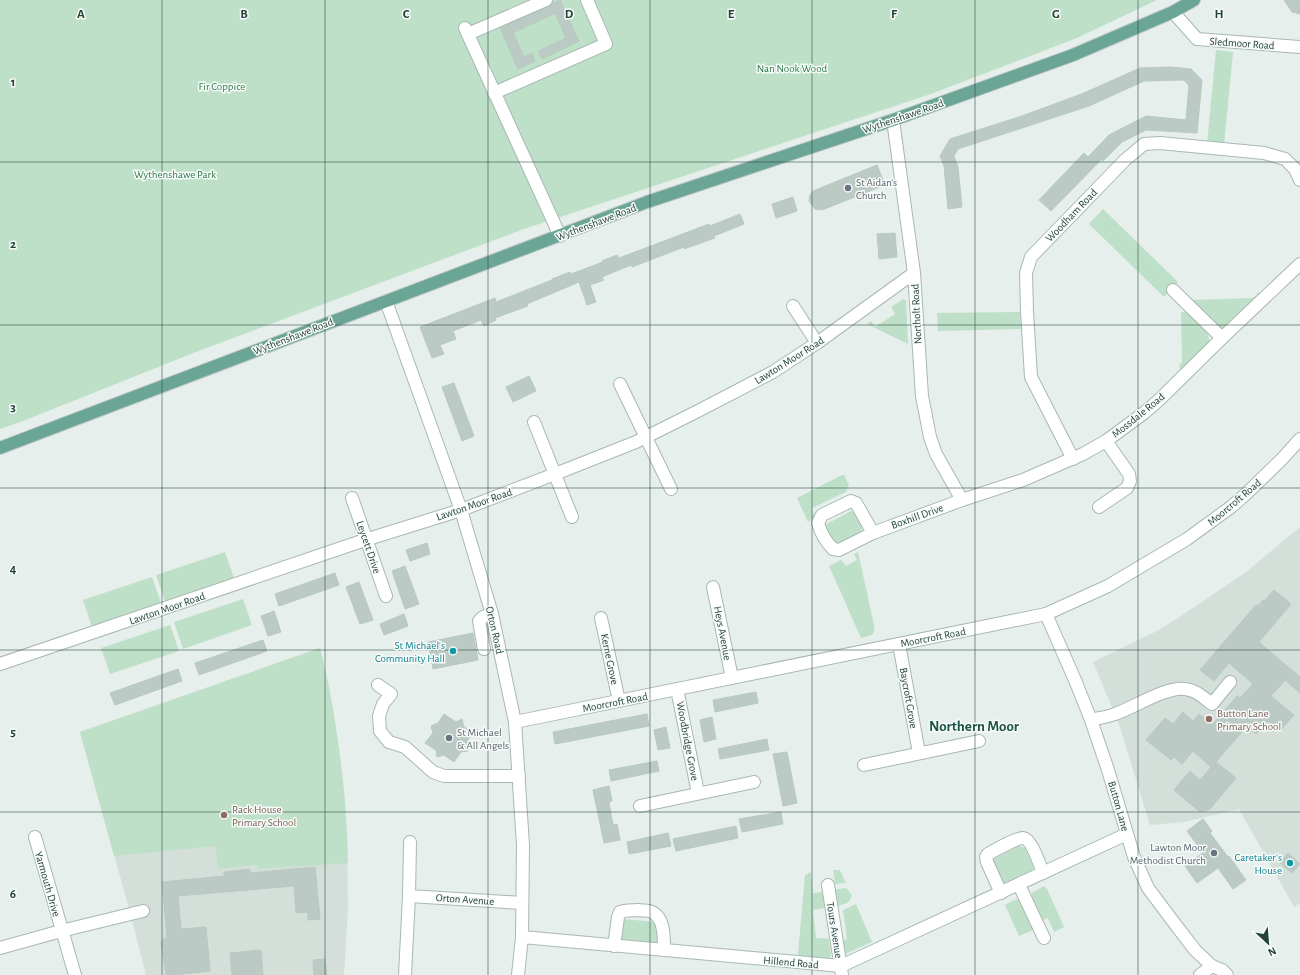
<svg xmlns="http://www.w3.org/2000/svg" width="1300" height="975" viewBox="0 0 1300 975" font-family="'Alegreya Sans',sans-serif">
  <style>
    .built { fill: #d4dfda }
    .green { fill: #bfe0c8 }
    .building { fill: #bbcac4; stroke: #b8c9c2 }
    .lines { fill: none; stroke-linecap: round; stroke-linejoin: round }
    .minor-casing { stroke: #a8b8b2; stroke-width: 14 }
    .major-casing { stroke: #c2cac8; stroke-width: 14 }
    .minor { stroke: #fff; stroke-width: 12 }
    .major { stroke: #6aa596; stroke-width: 12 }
    .grid { fill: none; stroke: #24423a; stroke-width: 1; stroke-opacity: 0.55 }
    .worship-dot { fill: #6b7280; stroke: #f7fbf9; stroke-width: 1.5 }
    .culture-dot { fill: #0f9aa8; stroke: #f7fbf9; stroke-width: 1.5 }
    .education-dot { fill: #8d6e63; stroke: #f7fbf9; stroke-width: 1.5 }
    .labels { text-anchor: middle; stroke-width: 3; stroke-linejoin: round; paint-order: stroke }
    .street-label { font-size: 11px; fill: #24423a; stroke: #f7fbf9 }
    .park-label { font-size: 11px; fill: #2d7a4b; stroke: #f7fbf9 }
    .worship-label { font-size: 11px; fill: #5b616d; stroke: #f7fbf9; text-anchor: start }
    .culture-label { font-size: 11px; fill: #0d838f; stroke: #f7fbf9; text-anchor: end }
    .education-label { font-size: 11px; fill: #785e54; stroke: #f7fbf9; text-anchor: start }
    .district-label { font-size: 15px; font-weight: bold; fill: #1f5548; stroke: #f7fbf9 }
    .grid-label { font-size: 13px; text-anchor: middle; font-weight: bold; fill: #24423a; stroke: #f7fbf9; stroke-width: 3; stroke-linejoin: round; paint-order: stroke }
  </style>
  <rect width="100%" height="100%" fill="#e6efeb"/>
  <g class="built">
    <polygon points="1300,527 1300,903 1294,907 1239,809 1184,822 1150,825 1119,724 1093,662 1159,630 1184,614 1246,572"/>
    <polygon points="320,648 328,681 335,720 344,799 347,832 348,908 344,975 146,975 128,905 80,732"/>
  </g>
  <g class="green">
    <polygon points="0,0 1157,0 1077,38 931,94 521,230 201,350 23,421 0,429"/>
    <polygon points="1216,50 1233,52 1224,145 1207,144"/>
    <polygon points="1103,209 1178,282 1164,297 1089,224"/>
    <polygon points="1259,292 1262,295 1230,327 1219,329 1192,305 1192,300 1253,298"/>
    <polygon points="903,299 906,300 908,344 867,324 871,321 875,327 895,314 891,307"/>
    <polygon points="1020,312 1021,329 938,331 937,313"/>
    <polygon points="1181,312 1187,312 1208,334 1210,344 1167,384 1180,370 1179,365 1182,362"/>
    <polygon points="842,475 844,475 849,485 846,492 812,508 815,517 808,522 797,498"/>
    <path d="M851 511C861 515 863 525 861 535L836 546 825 532V525Z"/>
    <polygon points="225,552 234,578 165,601 156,575"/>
    <polygon points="858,552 875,630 872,635 861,638 829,566 841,560 846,566 857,560 854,554"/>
    <polygon points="152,577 161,603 92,627 83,600"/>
    <polygon points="243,599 252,625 183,649 174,622"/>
    <polygon points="170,625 179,651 110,674 101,648"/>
    <path d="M320 648C337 718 347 791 348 863L258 869 257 865 218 869 215 846 114 856 80 732Z"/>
    <polygon points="1019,846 1025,848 1034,868 1031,871 999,885 991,860"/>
    <polygon points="833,870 840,870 846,883 835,884"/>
    <polygon points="811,872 813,893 822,892 825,908 813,910 816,938 829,939 831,956 829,958 800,956 798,954 805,875"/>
    <polygon points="1044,886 1047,889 1064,927 1054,932 1048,918 1040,921 1030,899 1032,893"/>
    <polygon points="846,888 852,895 849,902 833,908 831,890"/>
    <polygon points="1021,897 1036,929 1019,936 1005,905"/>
    <polygon points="856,904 872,942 841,956 839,942 847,939 843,910"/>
    <polygon points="622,919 658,922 661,939 655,943 618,939"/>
  </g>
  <g class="building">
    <polygon points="560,0 579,41 542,59 538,51 566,38 555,13 513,33 524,57 532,53 535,61 518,69 500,28 549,7 553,3"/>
    <polygon points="1284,0 1300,0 1300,14 1292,12"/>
    <polygon points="1171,67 1191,69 1202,80 1197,133 1146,130 1122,142 1103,161 1102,159 1051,211 1039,200 1084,153 1088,157 1109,135 1146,116 1186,120 1189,86 1184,80 1144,81 1089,106 958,149 954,156 958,167 962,207 948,209 944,166 940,156 950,139 1022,116 1084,93 1140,68"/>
    <polygon points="877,165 885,185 822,210 815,209 809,201 810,195 813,191"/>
    <polygon points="793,197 797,211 776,218 772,204"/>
    <polygon points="740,214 744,224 714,236 715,238 684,249 684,247 632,267 631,265 602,277 604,280 590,285 596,302 587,305 579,282 527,304 528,306 495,318 496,320 484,326 481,320 453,331 456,339 440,345 444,354 432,358 420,327 495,298 496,302 552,280 552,279 570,272 571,274 603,262 602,261 617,255 619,258 709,224 710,226"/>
    <polygon points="895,233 897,257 879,259 877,234"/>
    <polygon points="529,376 536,391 513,402 506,387"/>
    <polygon points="454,383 474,436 462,441 442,387"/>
    <polygon points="427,543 430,554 410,561 406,550"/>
    <polygon points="405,566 419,604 405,609 392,571"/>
    <polygon points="335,573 339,585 279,606 275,594"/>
    <polygon points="359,582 373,620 360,624 346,587"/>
    <polygon points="1274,590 1291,604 1259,642 1300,677 1300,693 1285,680 1271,696 1294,715 1280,731 1267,721 1256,734 1247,726 1216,762 1236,778 1210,809 1200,812 1174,790 1190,771 1200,780 1211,767 1193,751 1182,764 1174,757 1171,760 1146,740 1165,718 1173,724 1183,712 1193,721 1199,714 1212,725 1237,696 1240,698 1253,684 1229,663 1214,681 1200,670 1256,605 1258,606 1263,600 1264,601"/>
    <polygon points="274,611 281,632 268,636 261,616"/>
    <polygon points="404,614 408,626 384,635 380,624"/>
    <polygon points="473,633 478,660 433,669 428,642"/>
    <polygon points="263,640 267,651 199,675 195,663"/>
    <polygon points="178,669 182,681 115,705 110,693"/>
    <polygon points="756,692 758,703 715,712 713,700"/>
    <polygon points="444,714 456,722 462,719 464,727 473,733 466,743 468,751 461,752 454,762 444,755 437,757 436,750 425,743 433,733 431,726 438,723"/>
    <polygon points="647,714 649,726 555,744 553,732"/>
    <polygon points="712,717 716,739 704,742 700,720"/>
    <polygon points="666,727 670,748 658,750 654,730"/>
    <polygon points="767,739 769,750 720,759 718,749"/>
    <polygon points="787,752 797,803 783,806 773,754"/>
    <polygon points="657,761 659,771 611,781 609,770"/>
    <polygon points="609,786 612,801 609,802 611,814 613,825 617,824 620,840 604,843 593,790"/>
    <polygon points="781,812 783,824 742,832 739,819"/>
    <polygon points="1203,819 1212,831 1210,833 1228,857 1229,856 1246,880 1233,889 1218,868 1197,883 1185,866 1203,853 1187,831"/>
    <polygon points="736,826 738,838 676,851 673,839"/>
    <polygon points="668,833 671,846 629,854 627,842"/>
    <polygon points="1288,853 1300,864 1292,873 1280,863"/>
    <polygon points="315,867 320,919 308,920 308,912 296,913 294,886 178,896 181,929 206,927 210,971 182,974 182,975 166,975 161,943 162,940 167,937 162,882 224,876 224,872 250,869 250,873"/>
    <polygon points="261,950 263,975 232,975 230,953"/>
    <polygon points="325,959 327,975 314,975 313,960"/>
  </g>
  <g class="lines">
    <defs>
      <g id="minor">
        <polyline points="1173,12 1197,39 1300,47"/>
        <polyline points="465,28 560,236"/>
        <polyline points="468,34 546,0"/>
        <polyline points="494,93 606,44 587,0"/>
        <polyline points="893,120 914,273 922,396 930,437 936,454 962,500"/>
        <polyline points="1173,290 1222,338"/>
        <polyline points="386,301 461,510 492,614 515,722 523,845 522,937 518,975"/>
        <polyline points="793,306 817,343"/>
        <polyline points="620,384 671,489"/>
        <polyline points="534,422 572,517"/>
        <polyline points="1073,459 1031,377 1027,311 1026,273 1031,257 1125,160 1144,144 1160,143 1264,153 1285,159 1295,169 1300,180"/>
        <polyline points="352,498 386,596"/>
        <polyline points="1099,507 1127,488 1130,481 1129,474 1106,441"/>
        <path d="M873 533 856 503 851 501 822 515 818 523C821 534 825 541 833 549L839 550 873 533 962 500 1023 480 1083 454 1106 441 1144 413 1159 400 1222 338 1300 264"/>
        <polyline points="713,587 732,678"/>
        <polyline points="1046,614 1075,680 1091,720 1108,770 1134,857 1148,888 1175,924 1195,950 1212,966 1222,970 1227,975"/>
        <polyline points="601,618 619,701"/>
        <polyline points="899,644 919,753"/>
        <polyline points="484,649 479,621 483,617 492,614"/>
        <polyline points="0,664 365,540 461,510 555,474 636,442 698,411 773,372 817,343 914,273"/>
        <polyline points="378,685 391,694 383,704 379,716 380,731 389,742 405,747 433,772 444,776 519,776"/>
        <polyline points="677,689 698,793"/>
        <path d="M1091 720C1099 718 1107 717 1115 714 1133 708 1167 686 1185 689 1196 690 1204 698 1212 704L1230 682"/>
        <polyline points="515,722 1046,614 1108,586 1187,539 1231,507 1247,493 1282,459 1300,439"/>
        <polyline points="864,765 979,741"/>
        <polyline points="640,806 754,782"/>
        <polyline points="35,837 75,975"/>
        <polyline points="828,885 842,975"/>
        <polyline points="1019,885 1044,938"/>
        <path d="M1001 893 987 862 986 857 988 854C995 850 1017 838 1023 838 1032 839 1040 866 1043 873"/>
        <polyline points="409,896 522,903"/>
        <polyline points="522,937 841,966 1127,834"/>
        <path d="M614 946 618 917 620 912C627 910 633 910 639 910 642 911 646 910 649 911 665 915 664 938 664 950"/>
        <polyline points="0,948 61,931 143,911"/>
        <polyline points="405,975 409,896 410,842"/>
        <polyline points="1200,975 1212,966"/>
      </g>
      <polyline id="major" points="0,448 647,202 893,120 1073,55 1173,12 1194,0"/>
    </defs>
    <use href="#minor" class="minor-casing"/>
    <use href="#major" class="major-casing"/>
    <use href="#minor" class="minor"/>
    <use href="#major" class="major"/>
  </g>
  <path class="grid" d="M162 0V975M325 0V975M488 0V975M650 0V975M812 0V975M975 0V975M1138 0V975M0 162H1300M0 325H1300M0 488H1300M0 650H1300M0 812H1300"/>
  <g class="worship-dot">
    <circle cx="848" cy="188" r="4"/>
    <circle cx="449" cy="738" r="4"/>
    <circle cx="1214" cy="853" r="4"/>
  </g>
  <g class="culture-dot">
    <circle cx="453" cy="651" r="4"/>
    <circle cx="1290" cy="863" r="4"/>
  </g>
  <g class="education-dot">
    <circle cx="1209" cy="719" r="4"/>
    <circle cx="224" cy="815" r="4"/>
  </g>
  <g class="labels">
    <g class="street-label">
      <text transform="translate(1242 43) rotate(4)" y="4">Sledmoor Road</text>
      <text transform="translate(903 116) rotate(-19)" y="4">Wythenshawe Road</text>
      <text transform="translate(1071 215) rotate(-46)" y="4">Woodham Road</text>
      <text transform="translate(596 222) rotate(-21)" y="4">Wythenshawe Road</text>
      <text transform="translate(916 314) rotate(-93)" y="4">Northolt Road</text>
      <text transform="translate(293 336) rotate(-21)" y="4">Wythenshawe Road</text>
      <text transform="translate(789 360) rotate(-32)" y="4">Lawton Moor Road</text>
      <text transform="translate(1138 415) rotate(-39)" y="4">Mossdale Road</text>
      <text transform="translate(1234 502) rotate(-40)" y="4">Moorcroft Road</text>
      <text transform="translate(474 504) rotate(-19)" y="4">Lawton Moor Road</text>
      <text transform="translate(917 516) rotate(-20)" y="4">Boxhill Drive</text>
      <text transform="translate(369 547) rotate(71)" y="4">Leycett Drive</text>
      <text transform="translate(167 608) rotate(-19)" y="4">Lawton Moor Road</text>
      <text transform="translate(495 630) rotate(77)" y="4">Orton Road</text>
      <text transform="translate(723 633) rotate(79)" y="4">Heys Avenue</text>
      <text transform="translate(933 637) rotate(-11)" y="4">Moorcroft Road</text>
      <text transform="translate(610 659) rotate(78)" y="4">Kerne Grove</text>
      <text transform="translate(909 698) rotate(80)" y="4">Baycroft Grove</text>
      <text transform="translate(615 702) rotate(-11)" y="4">Moorcroft Road</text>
      <text transform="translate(688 741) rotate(79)" y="4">Woodbridge Grove</text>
      <text transform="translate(1119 806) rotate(74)" y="4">Button Lane</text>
      <text transform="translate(48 884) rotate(74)" y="4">Yarmouth Drive</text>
      <text transform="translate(465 899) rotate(4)" y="4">Orton Avenue</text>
      <text transform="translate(835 930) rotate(81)" y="4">Tours Avenue</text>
      <text transform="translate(791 962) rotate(5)" y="4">Hillend Road</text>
    </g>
    <g class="park-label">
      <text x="792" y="72">Nan Nook Wood</text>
      <text x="222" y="90">Fir Coppice</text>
      <text x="175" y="178">Wythenshawe Park</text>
    </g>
    <g class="worship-label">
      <text x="856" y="186">St Aidan's<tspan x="856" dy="13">Church</tspan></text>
      <text x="457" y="736">St Michael<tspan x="457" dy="13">&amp; All Angels</tspan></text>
      <text x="1206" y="851" text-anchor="end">Lawton Moor<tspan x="1206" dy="13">Methodist Church</tspan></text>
    </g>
    <g class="culture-label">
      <text x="445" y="649">St Michael's<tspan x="445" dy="13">Community Hall</tspan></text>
      <text x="1282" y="861">Caretaker's<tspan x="1282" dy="13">House</tspan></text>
    </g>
    <g class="education-label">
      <text x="1217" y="717">Button Lane<tspan x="1217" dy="13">Primary School</tspan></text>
      <text x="232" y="813">Rack House<tspan x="232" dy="13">Primary School</tspan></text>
    </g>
    <g class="district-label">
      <text x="974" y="731">Northern Moor</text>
    </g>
  </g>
  <g class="grid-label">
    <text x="81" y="18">A</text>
    <text x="244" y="18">B</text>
    <text x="406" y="18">C</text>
    <text x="569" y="18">D</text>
    <text x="731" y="18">E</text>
    <text x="894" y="18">F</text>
    <text x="1056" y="18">G</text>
    <text x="1219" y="18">H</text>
    <text x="13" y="86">1</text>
    <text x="13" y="248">2</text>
    <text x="13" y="411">3</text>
    <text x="13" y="573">4</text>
    <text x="13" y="736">5</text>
    <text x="13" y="898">6</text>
  </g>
  <g transform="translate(1268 943) rotate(154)" stroke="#f7fbf9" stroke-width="3" paint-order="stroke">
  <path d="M0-3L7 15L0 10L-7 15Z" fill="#24423a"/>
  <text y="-6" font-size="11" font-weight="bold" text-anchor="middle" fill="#24423a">N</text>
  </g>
</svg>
